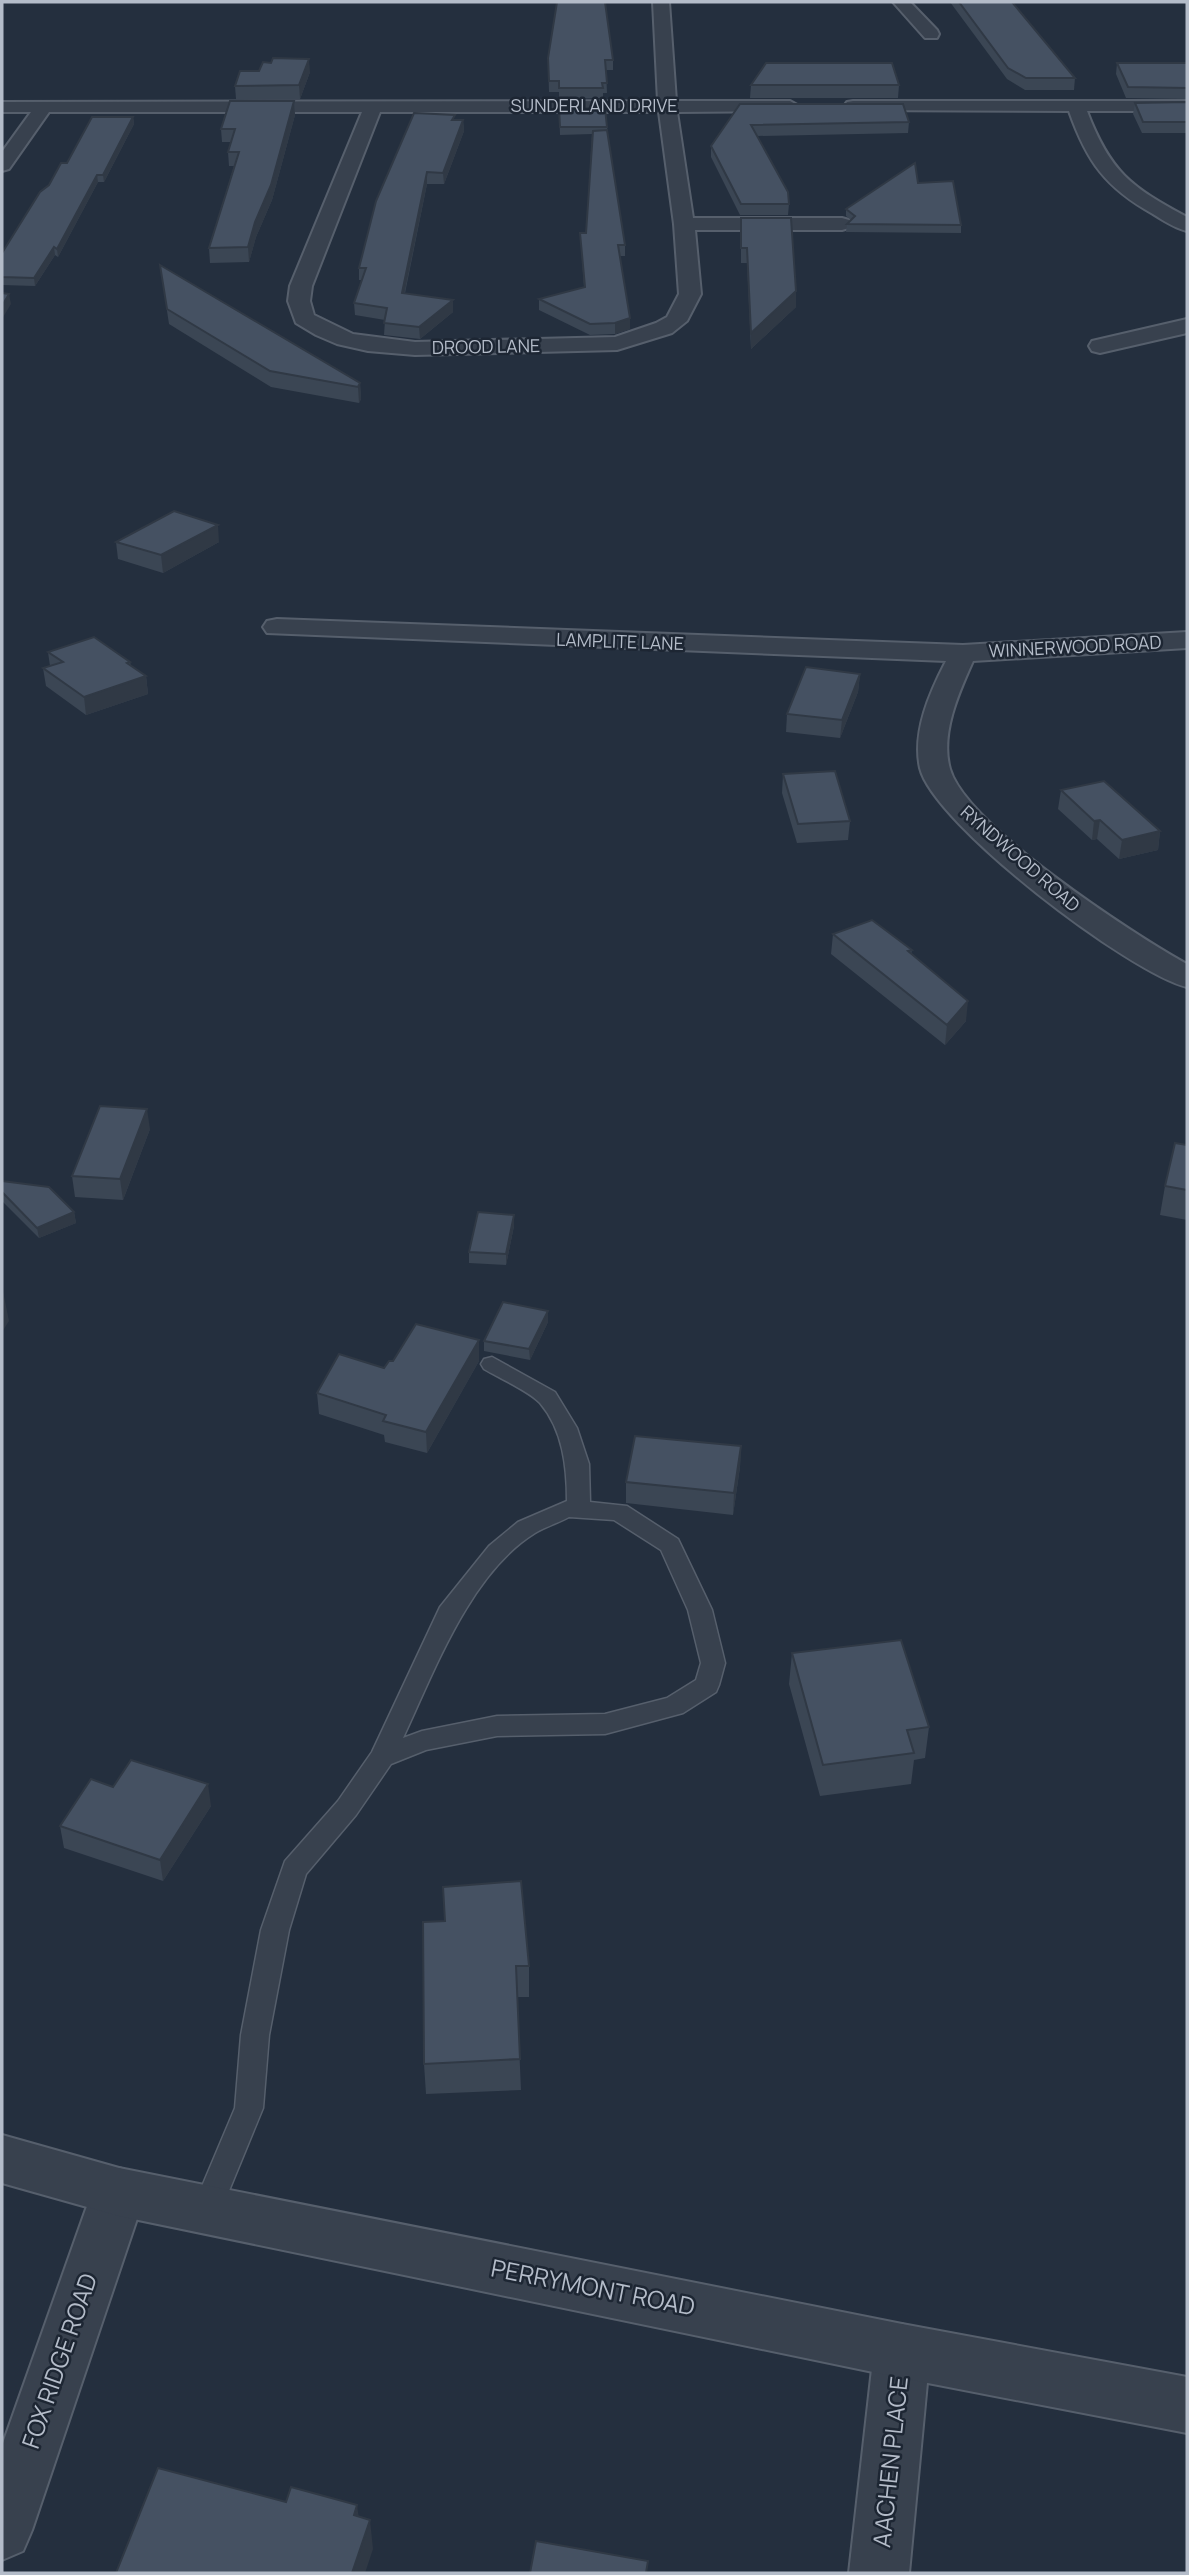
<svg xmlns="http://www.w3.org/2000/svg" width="1189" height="2575" viewBox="0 0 1189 2575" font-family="Manrope,sans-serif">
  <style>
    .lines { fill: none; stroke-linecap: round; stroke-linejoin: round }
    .service-casing { stroke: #565f6c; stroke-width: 3 }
    .minor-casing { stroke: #565f6c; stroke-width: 4 }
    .tertiary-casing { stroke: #565f6c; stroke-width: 4 }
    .service { fill: #38414e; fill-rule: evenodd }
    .minor { fill: #38414e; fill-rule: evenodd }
    .tertiary { fill: #38414e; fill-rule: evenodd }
    .wall { fill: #3b4654 }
    .shaded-wall { fill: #303945 }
    .building { fill: #455162; stroke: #303945; stroke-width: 2 }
    .labels { text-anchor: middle; stroke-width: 5; stroke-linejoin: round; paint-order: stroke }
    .far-street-label { font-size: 18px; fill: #b4bcc9; stroke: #1d2633 }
    .near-street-label { font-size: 24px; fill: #b4bcc9; stroke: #1d2633 }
  </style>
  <rect width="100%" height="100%" fill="#242f3e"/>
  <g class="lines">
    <defs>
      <path id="service" d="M492 1357 555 1392 577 1428 589 1464 590 1502 627 1506 678 1539 712 1610 725 1663 719 1685 716 1692 683 1713 605 1734 497 1736 426 1750 391 1764 356 1815 306 1874 289 1930 269 2035 263 2108 217 2220 207 2223 197 2220 192 2210 235 2108 241 2035 261 1930 285 1861 338 1801 372 1752 440 1607 489 1546 518 1522 567 1501C567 1467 563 1430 540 1403 529 1391 499 1378 484 1369L481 1364 484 1359ZM569 1517 614 1520 661 1550 688 1610 701 1663 696 1680 667 1698 605 1714 497 1716 422 1731 403 1738C434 1672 470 1573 535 1533 545 1527 558 1523 569 1517Z"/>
      <g id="minor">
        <path d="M653 2H669L676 101H790L799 106 790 111 677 112 693 218H842L849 220 852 224 849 228 842 230H695L701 294 687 321 672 333 617 350 415 355 368 351 337 344 316 335 296 323 288 301 290 286 362 112H49L9 169 2 171V152L31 112H2V102L658 101ZM380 112H659L674 224 679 294 667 317 656 323 615 337 415 342 353 334 314 315 310 301 312 286Z"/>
        <polygon points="893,2 910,2 937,30 939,34 937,38 925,38"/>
        <path d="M853 101H1187V111H1087C1110 172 1131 187 1187 217V231C1175 228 1164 221 1153 214 1106 188 1087 162 1069 111L847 110 844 106 847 102Z"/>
        <polygon points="1187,319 1187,333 1100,353 1092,351 1089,346 1092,341"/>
        <path d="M277 619 963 645 1187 632V648L973 661C959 692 940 734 950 769 966 825 1134 935 1187 964V987C1131 974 933 824 920 768 912 732 930 692 946 661L267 633 263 627 267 621Z"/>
        <polygon points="119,2168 138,2175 146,2192 32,2530 23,2551 2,2560 2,2446 92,2192 100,2175"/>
        <polygon points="902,2324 922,2332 930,2351 909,2573 849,2573 874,2351 882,2332"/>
      </g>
      <polygon id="tertiary" points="2,2135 119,2168 902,2324 1187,2377 1187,2433 902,2378 119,2216 2,2183"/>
    </defs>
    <use href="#service" class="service-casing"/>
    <use href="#minor" class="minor-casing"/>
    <use href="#tertiary" class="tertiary-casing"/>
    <use href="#service" class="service"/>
    <use href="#minor" class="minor"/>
    <use href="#tertiary" class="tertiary"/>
  </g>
  <g class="wall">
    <polygon points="950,2 1012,2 1075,78 1074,90 1025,90 1007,79"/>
    <polygon points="548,58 613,60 613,70 606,70 607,93 603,93 603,98 559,99 559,92 549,92"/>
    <polygon points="1117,63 1187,63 1187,99 1126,98 1116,74"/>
    <polygon points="310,72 300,99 236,99 235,86"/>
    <polygon points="751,85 899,85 898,98 750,98"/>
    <polygon points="294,101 295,115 272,200 256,237 249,262 210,263 209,248 234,166 229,166 228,152 231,142 222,142 221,129"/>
    <polygon points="1187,102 1187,133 1142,133 1133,114 1135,103"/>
    <polygon points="740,104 909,122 908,133 757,136 789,204 788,215 740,215 711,157 711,146"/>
    <polygon points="559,108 607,127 625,245 625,256 620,256 630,318 630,329 615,334 590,335 539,310 539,299 584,287 580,233 586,233 592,134 560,135"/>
    <polygon points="133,117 134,124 104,182 98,182 58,257 55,255 35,286 2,285 2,253 49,185 67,163"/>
    <polygon points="455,120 463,120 464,131 444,184 427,184 405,293 453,300 453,312 420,339 384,335 385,320 355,315 354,303 362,280 359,280 359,268"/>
    <polygon points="918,183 961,225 961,233 846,232 847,224 851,220 846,216 846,209"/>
    <polygon points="741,218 796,291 796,307 751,349 747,263 741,263"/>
    <polygon points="160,265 360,383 361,399 359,403 271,387 169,324"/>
    <polygon points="116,542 219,542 163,573 118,559"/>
    <polygon points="48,652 130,662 131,666 146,676 148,694 86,715 46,686 43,668 50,666"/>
    <polygon points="860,674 858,692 840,738 786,732 787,714"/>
    <polygon points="783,774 850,821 848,840 797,843 782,793"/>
    <polygon points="1061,790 1160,831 1158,850 1119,859 1097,839 1092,840 1058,809"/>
    <polygon points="833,934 912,950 911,955 966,1021 945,1045 831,954"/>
    <polygon points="150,1129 123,1200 75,1197 72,1176"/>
    <polygon points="1187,1145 1187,1220 1160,1215 1165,1186"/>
    <polygon points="2,1181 74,1212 76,1223 39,1238 2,1201"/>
    <polygon points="514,1215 514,1226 506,1265 469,1263 469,1252"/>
    <polygon points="548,1322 530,1360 484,1351 484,1341"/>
    <polygon points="479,1361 427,1453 385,1442 384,1435 319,1414 317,1393 384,1368"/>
    <polygon points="741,1446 740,1467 733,1515 626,1503 626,1482"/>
    <polygon points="792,1653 929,1727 925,1758 914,1760 911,1784 820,1796 789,1684"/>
    <polygon points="113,1787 211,1806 163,1881 64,1848 60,1826"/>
    <polygon points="423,1922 529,1966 529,1997 517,1997 521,2090 426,2094 424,2064"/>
  </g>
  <g class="shaded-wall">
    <polygon points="309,59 310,72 300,99 299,85"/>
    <polygon points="294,101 295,115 272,200 256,237 249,262 248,247 255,222"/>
    <polygon points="133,117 134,124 104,182 103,175"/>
    <polygon points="463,120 464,131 444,184 443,173"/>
    <polygon points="427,172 427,184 402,305 402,293"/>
    <polygon points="97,175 98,182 58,257 57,249"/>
    <polygon points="54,247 55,255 35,286 34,278"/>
    <polygon points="796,291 796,307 751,349 751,333"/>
    <polygon points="9,294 11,304 2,319 2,306"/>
    <polygon points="453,300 453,312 420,339 419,327"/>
    <polygon points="630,318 630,329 615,334 615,323"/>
    <polygon points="360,383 361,399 359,403 358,387"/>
    <polygon points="218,525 219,542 163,573 161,555"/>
    <polygon points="860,674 858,692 840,738 842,720"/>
    <polygon points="146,676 148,694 86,715 84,697"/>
    <polygon points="1100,820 1097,839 1092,840 1094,821"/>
    <polygon points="1160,831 1158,850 1119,859 1122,840"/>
    <polygon points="968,1001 966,1021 945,1045 947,1025"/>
    <polygon points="147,1109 150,1129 123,1200 120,1179"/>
    <polygon points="74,1212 76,1223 39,1238 37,1228"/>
    <polygon points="514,1215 514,1226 506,1265 506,1254"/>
    <polygon points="3,1291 9,1321 2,1332 2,1293"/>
    <polygon points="548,1311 548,1322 530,1360 529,1349"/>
    <polygon points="479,1340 479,1361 427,1453 426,1432"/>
    <polygon points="741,1446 740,1467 733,1515 734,1493"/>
    <polygon points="208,1784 211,1806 163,1881 160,1860"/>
    <polygon points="357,2505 361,2533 354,2515"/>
    <polygon points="370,2520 373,2549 365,2573 352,2573"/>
  </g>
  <g class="building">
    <polygon points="557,2 605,2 613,60 605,60 607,83 602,83 603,88 559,88 559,81 549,81 548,58"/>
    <polygon points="959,2 1012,2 1075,78 1026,78 1008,68"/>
    <polygon points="273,58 309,59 299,85 235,86 240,71 259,71 263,62 271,63"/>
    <polygon points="766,63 892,63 899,85 751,85"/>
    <polygon points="1117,63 1187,63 1187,88 1128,87"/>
    <polygon points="230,101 294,101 271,185 255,222 248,247 209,248 239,152 228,152 235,129 221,129"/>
    <polygon points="1187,102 1187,122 1143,122 1135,103"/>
    <polygon points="740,104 903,104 909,122 751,125 788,192 789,204 741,204 711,146"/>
    <polygon points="559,108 605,108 607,127 560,127"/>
    <polygon points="414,113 455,115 452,120 463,120 443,173 427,172 402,293 453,300 419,327 384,323 387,308 354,303 366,268 359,268 376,201"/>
    <polygon points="92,117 133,117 103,175 97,175 57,249 54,247 34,278 2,277 2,253 40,192 49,185 61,163 67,163"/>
    <polygon points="607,130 625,245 618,245 630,318 615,323 590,324 539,299 585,287 580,233 586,233 593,131"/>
    <polygon points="915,163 918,183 953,181 961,225 847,224 855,216 846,209"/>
    <polygon points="741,218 791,218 796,291 751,333 747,248 741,248"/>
    <polygon points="160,265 360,383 358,387 270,371 167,309"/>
    <polygon points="2,293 9,294 2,306"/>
    <polygon points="174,511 218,525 161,555 116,542"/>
    <polygon points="94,637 130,662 127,663 146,676 84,697 43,668 63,662 48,652"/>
    <polygon points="806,667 860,674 842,720 787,714"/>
    <polygon points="835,771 850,821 798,824 783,774"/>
    <polygon points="1104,781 1160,831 1122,840 1100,820 1094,821 1061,790"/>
    <polygon points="872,920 912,950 908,951 968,1001 947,1025 833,934"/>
    <polygon points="100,1106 147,1109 120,1179 72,1176"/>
    <polygon points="1175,1143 1187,1145 1187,1190 1165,1186"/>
    <polygon points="2,1181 49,1187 74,1212 37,1228 2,1192"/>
    <polygon points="478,1212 514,1215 506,1254 469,1252"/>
    <polygon points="503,1302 548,1311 529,1349 484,1341"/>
    <polygon points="416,1324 479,1340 426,1432 383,1421 386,1415 317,1393 339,1354 384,1368 389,1361 393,1361"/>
    <polygon points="635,1436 741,1446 734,1493 626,1482"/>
    <polygon points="901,1640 929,1727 907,1730 914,1753 823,1765 792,1653"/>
    <polygon points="131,1760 208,1784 160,1860 60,1826 91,1779 113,1787"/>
    <polygon points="521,1881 529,1966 516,1966 520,2059 424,2064 423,1922 445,1921 443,1887"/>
    <polygon points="158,2468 286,2502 291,2487 357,2505 354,2515 370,2520 352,2573 116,2573"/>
    <polygon points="536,2541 648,2561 646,2573 530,2573"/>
  </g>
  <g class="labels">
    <g class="far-street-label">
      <text x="594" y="112">SUNDERLAND DRIVE</text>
      <text transform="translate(486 347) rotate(-1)" y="6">DROOD LANE</text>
      <text transform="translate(620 642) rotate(2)" y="6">LAMPLITE LANE</text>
      <text transform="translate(1075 647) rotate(-3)" y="6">WINNERWOOD ROAD</text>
      <text transform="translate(1020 859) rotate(41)" y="6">RYNDWOOD ROAD</text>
    </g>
    <g class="near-street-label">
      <text transform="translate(593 2288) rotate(11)" y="8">PERRYMONT ROAD</text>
      <text transform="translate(60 2361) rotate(-71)" y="8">FOX RIDGE ROAD</text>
      <text transform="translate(891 2462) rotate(-84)" y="8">AACHEN PLACE</text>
    </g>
  </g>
  <rect width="1189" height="2575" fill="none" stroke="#b4bcc9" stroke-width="7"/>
</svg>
